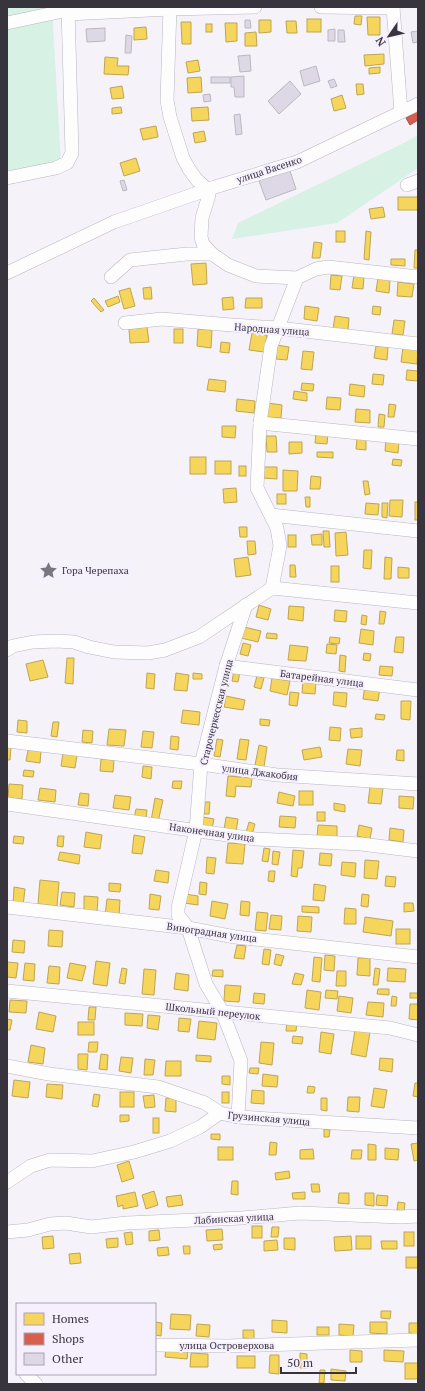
<svg xmlns="http://www.w3.org/2000/svg" width="425" height="1391" viewBox="0 0 425 1391" font-family="'PT Serif',serif">
  <style>
    .green { fill: #d8f1e5 }
    .homes { fill: #f6d55c; stroke: #bda553 }
    .shops { fill: #d6604d; stroke: #a75348 }
    .building { fill: #ded8e6; stroke: #bbb8bf }
    .lines { fill: none; stroke-linecap: round; stroke-linejoin: round }
    .minor-casing { stroke: #b9b6bd; stroke-width: 14 }
    .minor { stroke: #fefdfe; stroke-width: 13 }
    .labels { text-anchor: middle; stroke-width: 4; stroke-linejoin: round; paint-order: stroke }
    .street-label { font-size: 10px; fill: #38343d; stroke: #f5effe }
    .poi-label { font-size: 10px; fill: #38343d; stroke: #f5effe; text-anchor: start }
  </style>
  <rect width="100%" height="100%" fill="#f6f2fa"/>
  <g class="green">
    <polygon points="7,7 52,7 61,163 7,171"/>
    <polygon points="418,135 418,168 337,223 232,239 238,223 404,143"/>
  </g>
  <g class="homes">
    <polygon points="355,16 362,16 361,25 354,24"/>
    <polygon points="367,17 380,17 380,35 368,35"/>
    <rect x="307" y="19" width="14" height="13"/>
    <polygon points="259,20 271,20 271,32 259,33"/>
    <polygon points="286,21 296,21 297,33 287,33"/>
    <polygon points="181,22 191,22 191,44 182,44"/>
    <polygon points="225,23 237,23 237,41 226,42"/>
    <rect x="206" y="24" width="6" height="8"/>
    <polygon points="146,27 147,39 134,40 134,28"/>
    <polygon points="256,32 257,46 245,46 245,33"/>
    <polygon points="384,54 384,64 365,66 364,55"/>
    <polygon points="105,57 118,58 117,66 129,66 128,75 104,74"/>
    <polygon points="198,60 200,71 188,73 186,62"/>
    <polygon points="380,67 380,73 369,74 369,68"/>
    <polygon points="201,77 202,92 188,93 187,78"/>
    <polygon points="356,84 363,84 364,94 357,95"/>
    <polygon points="122,86 124,98 112,99 110,88"/>
    <polygon points="342,95 346,108 334,111 331,99"/>
    <polygon points="121,107 122,113 112,114 112,108"/>
    <polygon points="208,107 209,120 192,121 191,108"/>
    <polygon points="156,126 158,137 143,140 140,129"/>
    <polygon points="204,131 206,141 195,143 193,133"/>
    <polygon points="136,158 140,171 124,176 120,163"/>
    <rect x="398" y="197" width="20" height="13"/>
    <polygon points="383,207 385,217 371,219 369,209"/>
    <rect x="336" y="231" width="9" height="11"/>
    <polygon points="366,231 371,232 369,260 364,259"/>
    <polygon points="314,242 322,243 320,258 312,258"/>
    <polygon points="415,250 418,250 418,268 414,268"/>
    <polygon points="391,259 405,259 405,266 391,265"/>
    <polygon points="206,263 207,284 193,285 191,264"/>
    <polygon points="331,275 342,276 340,290 330,289"/>
    <polygon points="354,275 364,277 363,289 352,288"/>
    <polygon points="378,278 390,280 389,293 376,291"/>
    <polygon points="398,282 414,284 412,297 397,296"/>
    <polygon points="151,287 152,299 144,299 143,288"/>
    <polygon points="130,288 135,306 124,309 119,291"/>
    <polygon points="118,296 120,302 108,307 105,301"/>
    <polygon points="233,297 234,309 223,310 222,298"/>
    <polygon points="94,298 104,310 101,312 91,301"/>
    <polygon points="246,298 262,298 262,308 245,308"/>
    <polygon points="305,306 319,308 317,321 304,319"/>
    <polygon points="373,306 381,307 380,315 372,314"/>
    <polygon points="335,316 349,318 348,330 333,329"/>
    <polygon points="394,320 405,321 403,335 392,334"/>
    <polygon points="147,327 149,342 130,343 129,329"/>
    <rect x="174" y="329" width="9" height="14"/>
    <polygon points="198,329 212,330 211,348 197,346"/>
    <polygon points="252,333 267,335 264,352 249,350"/>
    <polygon points="221,342 230,343 229,353 220,352"/>
    <polygon points="277,345 289,347 287,360 276,359"/>
    <polygon points="376,346 388,347 387,360 374,358"/>
    <polygon points="403,347 418,349 417,364 401,362"/>
    <polygon points="303,351 314,352 312,370 301,369"/>
    <polygon points="407,370 418,371 418,381 406,380"/>
    <polygon points="373,374 384,375 383,385 372,384"/>
    <polygon points="209,379 226,381 225,392 207,390"/>
    <polygon points="302,383 314,384 313,391 301,390"/>
    <polygon points="350,384 365,386 364,397 349,395"/>
    <polygon points="294,391 307,393 307,401 293,399"/>
    <polygon points="327,397 341,398 340,410 326,409"/>
    <polygon points="237,399 255,401 254,413 236,411"/>
    <polygon points="268,403 282,405 281,418 266,417"/>
    <polygon points="389,404 396,405 394,417 388,417"/>
    <polygon points="356,409 370,410 370,423 355,422"/>
    <polygon points="379,414 385,415 384,427 378,427"/>
    <polygon points="222,426 236,426 235,438 222,437"/>
    <polygon points="316,432 328,433 327,444 315,443"/>
    <polygon points="266,436 276,436 277,452 267,452"/>
    <polygon points="357,438 366,439 366,450 356,449"/>
    <polygon points="386,439 399,441 398,453 385,451"/>
    <polygon points="289,442 302,442 302,453 289,454"/>
    <polygon points="317,452 333,452 333,458 317,457"/>
    <rect x="190" y="457" width="16" height="17"/>
    <polygon points="393,459 402,460 401,466 392,465"/>
    <rect x="215" y="461" width="16" height="13"/>
    <rect x="239" y="466" width="7" height="10"/>
    <polygon points="263,467 277,467 277,479 263,478"/>
    <polygon points="283,470 298,471 297,491 283,491"/>
    <polygon points="311,476 321,477 320,489 310,489"/>
    <polygon points="363,481 368,481 370,494 365,495"/>
    <polygon points="236,488 237,502 224,503 223,489"/>
    <rect x="277" y="494" width="9" height="10"/>
    <polygon points="305,497 310,497 310,507 306,507"/>
    <polygon points="390,500 403,500 402,517 389,516"/>
    <rect x="415" y="502" width="3" height="18"/>
    <polygon points="366,503 379,504 378,515 365,514"/>
    <polygon points="382,503 388,503 387,518 382,517"/>
    <polygon points="239,527 247,527 247,537 240,537"/>
    <polygon points="323,531 329,531 330,547 324,547"/>
    <polygon points="346,532 348,555 336,556 335,533"/>
    <polygon points="322,534 322,545 312,545 311,535"/>
    <rect x="288" y="535" width="8" height="12"/>
    <polygon points="247,541 255,541 256,554 248,555"/>
    <polygon points="364,550 372,550 371,569 363,568"/>
    <polygon points="248,557 251,575 236,577 234,559"/>
    <polygon points="385,557 392,558 391,579 384,579"/>
    <polygon points="290,565 295,565 296,577 290,577"/>
    <rect x="331" y="566" width="8" height="16"/>
    <polygon points="398,567 409,568 409,578 398,578"/>
    <polygon points="259,605 271,609 268,620 256,617"/>
    <polygon points="289,606 304,607 303,621 288,619"/>
    <polygon points="335,610 347,611 346,622 334,621"/>
    <polygon points="380,611 386,612 384,624 379,624"/>
    <polygon points="362,615 367,616 366,625 361,624"/>
    <polygon points="244,627 261,631 258,642 241,638"/>
    <polygon points="361,629 374,631 373,645 359,643"/>
    <polygon points="267,633 277,634 277,639 266,638"/>
    <polygon points="330,637 340,638 339,644 329,643"/>
    <polygon points="396,637 404,637 403,653 394,652"/>
    <polygon points="243,643 251,645 248,656 240,654"/>
    <polygon points="327,644 337,645 336,654 326,653"/>
    <polygon points="290,645 308,647 306,661 288,660"/>
    <polygon points="364,653 371,654 370,661 363,660"/>
    <polygon points="340,655 346,656 345,672 339,671"/>
    <polygon points="67,658 74,658 73,684 65,683"/>
    <polygon points="43,660 48,677 30,681 26,664"/>
    <polygon points="380,666 393,667 392,676 379,675"/>
    <polygon points="234,671 240,672 238,682 232,681"/>
    <polygon points="147,673 155,674 154,689 146,688"/>
    <polygon points="176,673 189,675 187,691 174,690"/>
    <polygon points="193,673 202,674 202,679 193,679"/>
    <polygon points="257,676 264,678 261,689 254,687"/>
    <polygon points="272,678 290,681 287,695 270,691"/>
    <polygon points="303,681 316,682 315,694 302,693"/>
    <polygon points="365,686 380,688 378,701 363,699"/>
    <polygon points="290,692 299,693 297,706 289,705"/>
    <polygon points="334,692 347,693 346,707 333,705"/>
    <polygon points="226,696 245,700 243,710 224,707"/>
    <polygon points="401,701 411,701 410,720 401,719"/>
    <polygon points="183,710 200,712 199,725 181,723"/>
    <polygon points="376,714 385,715 384,720 375,719"/>
    <polygon points="260,719 270,720 269,726 260,725"/>
    <polygon points="18,720 27,721 27,733 17,732"/>
    <polygon points="53,722 59,722 57,737 51,736"/>
    <polygon points="330,727 341,728 340,741 329,740"/>
    <polygon points="362,728 362,737 351,738 350,729"/>
    <polygon points="109,729 126,730 124,746 107,745"/>
    <polygon points="83,730 93,731 92,743 82,742"/>
    <polygon points="143,731 154,732 152,748 141,747"/>
    <polygon points="171,736 179,737 178,750 170,749"/>
    <polygon points="217,739 223,740 220,757 214,756"/>
    <polygon points="240,739 249,740 246,760 237,759"/>
    <polygon points="259,745 267,747 264,767 255,765"/>
    <polygon points="7,747 11,747 10,760 7,760"/>
    <polygon points="320,747 322,757 304,760 302,750"/>
    <polygon points="348,749 362,750 360,766 346,764"/>
    <polygon points="28,750 41,751 40,763 26,761"/>
    <polygon points="397,750 404,750 404,761 396,760"/>
    <polygon points="63,753 77,755 75,768 61,766"/>
    <polygon points="101,759 114,760 113,772 100,771"/>
    <polygon points="143,766 152,767 151,779 142,777"/>
    <polygon points="24,770 34,771 33,777 23,776"/>
    <polygon points="228,776 252,778 251,787 236,786 235,797 226,796"/>
    <polygon points="173,781 182,781 181,789 172,788"/>
    <polygon points="9,784 23,785 22,799 8,798"/>
    <polygon points="370,787 383,788 381,804 368,803"/>
    <polygon points="40,788 56,790 55,802 38,800"/>
    <rect x="299" y="791" width="14" height="14"/>
    <polygon points="279,792 295,796 293,806 277,803"/>
    <polygon points="80,793 89,794 88,806 78,805"/>
    <polygon points="115,795 131,797 129,810 113,808"/>
    <polygon points="399,796 414,797 413,809 399,808"/>
    <polygon points="155,798 163,800 158,822 151,821"/>
    <polygon points="205,802 210,802 209,814 204,814"/>
    <polygon points="334,803 345,805 345,812 334,810"/>
    <polygon points="136,809 147,810 146,820 134,819"/>
    <rect x="317" y="812" width="8" height="9"/>
    <polygon points="280,816 296,817 295,828 279,827"/>
    <polygon points="203,817 214,819 212,829 202,827"/>
    <polygon points="226,817 238,819 236,832 224,830"/>
    <polygon points="249,822 255,824 252,835 246,833"/>
    <polygon points="318,825 337,826 337,838 317,837"/>
    <polygon points="359,825 372,828 370,839 357,836"/>
    <polygon points="390,828 404,830 403,842 389,840"/>
    <polygon points="86,832 102,835 100,849 84,847"/>
    <polygon points="134,835 145,837 142,854 132,853"/>
    <polygon points="14,836 24,837 23,844 13,843"/>
    <polygon points="58,836 64,836 63,847 57,846"/>
    <polygon points="228,843 245,844 243,864 226,863"/>
    <polygon points="264,848 270,849 268,862 262,861"/>
    <polygon points="293,850 304,851 302,868 298,868 297,877 291,876"/>
    <polygon points="273,851 280,852 278,865 272,864"/>
    <polygon points="60,852 80,855 79,864 58,860"/>
    <polygon points="320,853 332,854 331,866 319,865"/>
    <polygon points="207,857 216,858 214,874 206,873"/>
    <polygon points="365,860 379,861 377,879 364,878"/>
    <polygon points="342,862 356,863 355,877 341,875"/>
    <polygon points="156,870 169,872 168,883 154,881"/>
    <polygon points="269,871 275,871 274,882 268,881"/>
    <polygon points="386,876 396,877 395,887 385,886"/>
    <polygon points="40,880 59,882 57,906 38,904"/>
    <polygon points="200,882 207,883 206,895 199,894"/>
    <polygon points="109,883 121,884 120,892 109,891"/>
    <polygon points="314,884 326,886 324,901 313,900"/>
    <polygon points="14,887 25,889 23,906 13,905"/>
    <polygon points="62,892 75,893 74,907 60,905"/>
    <polygon points="150,894 161,896 159,910 149,909"/>
    <polygon points="185,894 198,896 198,905 184,903"/>
    <polygon points="362,894 369,895 368,907 361,906"/>
    <polygon points="84,896 98,897 97,913 84,913"/>
    <polygon points="107,899 120,900 119,917 105,916"/>
    <polygon points="212,901 228,904 225,919 210,916"/>
    <polygon points="241,901 250,902 249,916 240,915"/>
    <polygon points="404,903 413,903 414,911 404,912"/>
    <polygon points="302,906 319,907 319,913 302,912"/>
    <polygon points="345,908 356,909 356,924 344,924"/>
    <polygon points="257,912 268,913 266,931 255,930"/>
    <polygon points="271,915 282,916 281,930 269,929"/>
    <polygon points="298,916 312,917 311,932 297,931"/>
    <polygon points="365,917 393,921 391,936 363,932"/>
    <rect x="396" y="929" width="14" height="15"/>
    <polygon points="49,930 63,931 62,947 48,946"/>
    <polygon points="13,940 25,941 24,953 12,952"/>
    <polygon points="237,945 246,946 244,959 234,958"/>
    <polygon points="264,949 271,950 269,965 262,964"/>
    <polygon points="276,954 284,956 281,966 274,964"/>
    <polygon points="325,955 335,956 334,971 324,970"/>
    <polygon points="314,957 322,958 320,982 312,981"/>
    <polygon points="358,958 370,958 370,976 357,975"/>
    <polygon points="96,961 110,963 107,986 93,984"/>
    <polygon points="7,962 18,963 16,978 7,977"/>
    <polygon points="25,963 35,964 34,981 23,980"/>
    <polygon points="70,963 86,966 82,981 67,978"/>
    <polygon points="49,966 60,967 59,984 47,983"/>
    <polygon points="122,968 127,969 125,984 119,983"/>
    <polygon points="375,968 380,969 378,985 373,985"/>
    <polygon points="388,968 406,969 405,982 387,981"/>
    <polygon points="144,969 156,970 154,995 142,994"/>
    <polygon points="213,970 223,970 223,977 212,976"/>
    <polygon points="337,971 346,971 346,986 336,986"/>
    <polygon points="176,973 189,975 188,991 174,989"/>
    <polygon points="295,973 304,975 301,985 292,984"/>
    <polygon points="225,985 241,986 239,1002 224,1001"/>
    <polygon points="378,989 389,989 389,995 377,994"/>
    <polygon points="307,990 321,992 319,1010 305,1008"/>
    <polygon points="326,990 338,991 337,999 325,998"/>
    <polygon points="254,993 265,994 264,1004 253,1003"/>
    <rect x="410" y="993" width="8" height="5"/>
    <polygon points="339,996 353,998 351,1013 337,1011"/>
    <polygon points="392,996 397,997 396,1006 391,1006"/>
    <polygon points="10,1000 27,1001 26,1013 9,1012"/>
    <polygon points="368,1002 384,1003 383,1017 366,1015"/>
    <polygon points="410,1004 418,1004 418,1020 409,1019"/>
    <polygon points="89,1007 96,1007 95,1020 88,1020"/>
    <polygon points="39,1012 56,1016 53,1032 36,1029"/>
    <polygon points="125,1013 143,1014 142,1026 125,1025"/>
    <polygon points="148,1015 160,1016 158,1030 147,1028"/>
    <polygon points="179,1018 191,1019 189,1032 178,1031"/>
    <polygon points="7,1019 12,1020 10,1030 7,1030"/>
    <polygon points="287,1020 297,1021 296,1031 286,1031"/>
    <polygon points="199,1021 217,1023 215,1040 197,1038"/>
    <rect x="78" y="1022" width="16" height="13"/>
    <polygon points="355,1030 370,1032 366,1057 351,1054"/>
    <polygon points="321,1032 334,1034 331,1054 319,1052"/>
    <polygon points="293,1036 303,1037 302,1044 292,1043"/>
    <polygon points="89,1042 98,1042 97,1052 88,1052"/>
    <polygon points="261,1042 274,1043 272,1065 259,1063"/>
    <polygon points="31,1045 45,1048 43,1064 28,1062"/>
    <polygon points="78,1054 88,1054 87,1070 78,1069"/>
    <polygon points="101,1054 108,1055 107,1070 99,1069"/>
    <polygon points="196,1055 211,1056 211,1062 196,1061"/>
    <polygon points="121,1057 133,1058 131,1073 119,1071"/>
    <polygon points="380,1058 393,1059 392,1072 379,1070"/>
    <polygon points="145,1059 155,1060 153,1075 144,1075"/>
    <polygon points="166,1061 181,1061 181,1076 165,1076"/>
    <polygon points="250,1068 259,1068 258,1074 249,1073"/>
    <polygon points="263,1074 278,1076 277,1087 262,1086"/>
    <polygon points="222,1076 230,1076 230,1085 222,1084"/>
    <polygon points="14,1080 30,1082 28,1098 12,1096"/>
    <polygon points="415,1083 418,1083 418,1097 413,1096"/>
    <polygon points="47,1084 63,1085 62,1099 46,1097"/>
    <polygon points="308,1086 315,1087 314,1093 307,1093"/>
    <polygon points="374,1088 387,1090 384,1108 371,1106"/>
    <polygon points="252,1090 264,1091 264,1104 251,1103"/>
    <rect x="120" y="1092" width="14" height="15"/>
    <rect x="222" y="1092" width="7" height="11"/>
    <polygon points="94,1094 100,1095 98,1107 92,1106"/>
    <polygon points="154,1095 155,1107 145,1108 143,1096"/>
    <polygon points="348,1097 360,1097 359,1112 347,1111"/>
    <polygon points="166,1098 176,1098 176,1112 165,1111"/>
    <polygon points="321,1098 327,1098 327,1111 321,1110"/>
    <polygon points="120,1115 129,1115 129,1121 120,1122"/>
    <rect x="153" y="1118" width="6" height="15"/>
    <polygon points="324,1129 330,1130 329,1137 324,1137"/>
    <polygon points="211,1134 220,1134 220,1140 211,1139"/>
    <polygon points="270,1142 277,1143 276,1155 269,1155"/>
    <polygon points="418,1143 418,1160 414,1161 411,1144"/>
    <polygon points="368,1144 376,1145 376,1160 368,1160"/>
    <rect x="218" y="1147" width="15" height="13"/>
    <polygon points="385,1148 399,1149 398,1160 385,1159"/>
    <polygon points="313,1149 314,1159 300,1159 300,1150"/>
    <polygon points="352,1150 362,1150 361,1159 351,1159"/>
    <polygon points="129,1161 134,1178 122,1182 117,1165"/>
    <polygon points="289,1171 290,1178 276,1180 275,1173"/>
    <polygon points="232,1181 238,1181 238,1195 231,1194"/>
    <polygon points="311,1184 319,1184 320,1192 312,1192"/>
    <polygon points="154,1191 158,1205 146,1209 142,1195"/>
    <polygon points="135,1192 138,1206 123,1209 123,1205 118,1207 116,1196"/>
    <polygon points="305,1192 305,1199 293,1199 292,1193"/>
    <polygon points="339,1193 349,1193 349,1204 338,1203"/>
    <polygon points="365,1193 374,1193 374,1206 365,1205"/>
    <polygon points="181,1195 183,1205 168,1207 166,1197"/>
    <polygon points="377,1195 388,1196 387,1206 376,1205"/>
    <polygon points="398,1202 405,1203 404,1211 397,1210"/>
    <rect x="252" y="1226" width="10" height="12"/>
    <polygon points="272,1227 279,1227 278,1237 271,1237"/>
    <polygon points="222,1229 223,1240 207,1241 206,1230"/>
    <polygon points="159,1230 160,1240 149,1241 149,1231"/>
    <polygon points="132,1232 133,1244 126,1245 124,1233"/>
    <rect x="404" y="1232" width="10" height="14"/>
    <polygon points="53,1236 54,1248 43,1249 42,1237"/>
    <polygon points="351,1236 352,1250 335,1251 334,1237"/>
    <rect x="356" y="1236" width="15" height="13"/>
    <polygon points="118,1238 118,1247 107,1248 106,1239"/>
    <polygon points="284,1238 295,1238 295,1250 284,1249"/>
    <polygon points="277,1240 278,1250 264,1251 264,1241"/>
    <polygon points="381,1241 397,1241 397,1249 382,1249"/>
    <polygon points="222,1244 222,1249 214,1250 213,1245"/>
    <polygon points="183,1246 190,1246 190,1254 184,1254"/>
    <polygon points="168,1247 169,1255 158,1256 157,1248"/>
    <polygon points="80,1253 81,1263 70,1264 69,1254"/>
    <rect x="406" y="1257" width="12" height="11"/>
    <polygon points="381,1311 391,1311 390,1319 381,1318"/>
    <polygon points="171,1314 191,1315 190,1330 170,1329"/>
    <polygon points="272,1320 287,1321 287,1333 272,1332"/>
    <polygon points="155,1322 162,1323 161,1336 155,1335"/>
    <polygon points="370,1322 387,1322 387,1334 370,1333"/>
    <polygon points="409,1323 418,1323 418,1334 409,1333"/>
    <polygon points="197,1324 210,1325 209,1337 196,1336"/>
    <polygon points="339,1324 354,1325 353,1336 339,1335"/>
    <rect x="317" y="1327" width="12" height="8"/>
    <polygon points="243,1330 254,1330 254,1339 243,1338"/>
    <polygon points="166,1349 188,1350 187,1359 165,1357"/>
    <polygon points="350,1350 362,1351 362,1362 350,1362"/>
    <polygon points="384,1350 404,1351 403,1362 384,1361"/>
    <polygon points="191,1353 208,1354 208,1367 190,1367"/>
    <polygon points="300,1353 307,1354 307,1368 300,1368"/>
    <polygon points="270,1355 279,1355 279,1374 269,1373"/>
    <rect x="237" y="1356" width="18" height="12"/>
    <rect x="405" y="1363" width="13" height="16"/>
    <polygon points="331,1369 346,1371 345,1381 331,1380"/>
    <polygon points="320,1370 325,1370 324,1383 319,1383"/>
  </g>
  <polygon class="shops" points="418,111 418,120 410,125 406,118"/>
  <g class="building">
    <polygon points="245,20 250,20 251,28 245,28"/>
    <polygon points="105,28 105,41 87,42 86,29"/>
    <polygon points="335,29 335,41 328,41 328,30"/>
    <polygon points="338,30 344,30 345,42 338,42"/>
    <polygon points="418,31 418,42 413,43 411,32"/>
    <polygon points="126,35 132,36 131,53 125,53"/>
    <polygon points="250,55 251,71 240,72 238,56"/>
    <polygon points="316,66 320,81 304,86 300,71"/>
    <polygon points="244,76 244,97 235,97 234,87 231,87 231,77"/>
    <rect x="211" y="77" width="19" height="6"/>
    <polygon points="334,79 337,86 331,88 328,81"/>
    <polygon points="290,81 301,94 279,114 268,101"/>
    <polygon points="210,94 211,101 204,102 203,95"/>
    <polygon points="240,114 242,134 236,135 234,115"/>
    <polygon points="289,168 296,189 266,200 258,178"/>
    <polygon points="124,180 127,190 123,191 120,181"/>
  </g>
  <g class="lines">
    <defs>
      <g id="minor">
        <polyline points="170,7 167,100 170,117 183,158 189,169 197,180 207,189 209,195 202,218 201,237 203,244 212,254"/>
        <polyline points="321,7 393,8"/>
        <polyline points="393,7 401,112"/>
        <polyline points="68,14 170,9 255,7"/>
        <polyline points="7,23 68,10"/>
        <polyline points="7,178 56,168 67,163 72,153 68,7"/>
        <polyline points="407,185 418,181"/>
        <polyline points="7,273 114,222 215,187 297,162 418,104"/>
        <polyline points="111,277 130,260 187,254 212,254 228,265 256,276 297,278"/>
        <polyline points="125,323 162,319 231,325 278,328 418,344"/>
        <polyline points="260,423 418,439"/>
        <polyline points="271,515 418,531"/>
        <polyline points="272,588 280,546 277,528 257,488 260,423 271,346 297,278 316,269 328,267 418,277"/>
        <polyline points="7,650 13,646 33,642 56,641 74,642 89,647 114,652 148,653 165,650 199,637 272,588 418,603"/>
        <polyline points="226,666 418,690"/>
        <polyline points="7,741 201,764 277,775 418,784"/>
        <polyline points="7,804 256,839 361,844 418,851"/>
        <polyline points="7,907 188,928 235,937 418,957"/>
        <polyline points="7,991 390,1028 418,1035"/>
        <polyline points="7,1066 49,1074 158,1087 205,1103 220,1113 238,1117 418,1128"/>
        <polyline points="238,1117 241,1061 222,1011 206,984 188,928 178,915 178,908 196,830 201,764 226,666 246,605"/>
        <polyline points="7,1182 31,1166 50,1160 92,1161 134,1152 170,1141 200,1127 220,1113"/>
        <polyline points="7,1232 28,1230 50,1224 66,1223 91,1227 127,1223 242,1218 300,1213 401,1217 418,1216"/>
        <polyline points="155,1345 228,1346 418,1340"/>
        <polyline points="26,1374 36,1384"/>
      </g>
    </defs>
    <use href="#minor" class="minor-casing"/>
    <use href="#minor" class="minor"/>
  </g>
  <defs>
    <symbol id="sight-bare" viewBox="-9 -9 18 18"><path d="M0-6L1.8-2.2L6-1.7L2.9 1.2L3.7 5.4L0 3.3L-3.7 5.4L-2.9 1.2L-6-1.7L-1.8-2.2Z" fill="#7a767f" stroke="#f5effe" stroke-width="2.5" paint-order="stroke"/></symbol>
  </defs>
  <g fill-rule="evenodd">
    <use href="#sight-bare" x="36" y="558" width="25" height="25"/>
  </g>
  <g class="labels">
    <g class="street-label">
      <text transform="translate(269 169) rotate(-18)" y="4">улица Васенко</text>
      <text transform="translate(272 329) rotate(4)" y="4">Народная улица</text>
      <text transform="translate(322 678) rotate(7)" y="4">Батарейная улица</text>
      <text transform="translate(216 712) rotate(-76)" y="4">Старочеркесская улица</text>
      <text transform="translate(260 772) rotate(7)" y="4">улица Джакобия</text>
      <text transform="translate(212 832) rotate(8)" y="4">Наконечная улица</text>
      <text transform="translate(212 932) rotate(8)" y="4">Виноградная улица</text>
      <text transform="translate(213 1011) rotate(6)" y="4">Школьный переулок</text>
      <text transform="translate(269 1118) rotate(5)" y="4">Грузинская улица</text>
      <text transform="translate(234 1218) rotate(-3)" y="4">Лабинская улица</text>
      <text x="227" y="1349">улица Островерхова</text>
    </g>
    <g class="poi-label">
      <text x="62" y="574">Гора Черепаха</text>
    </g>
  </g>
  <rect width="425" height="1391" fill="none" stroke="#38343d" stroke-width="16"/>
  <rect x="16" y="1303" width="140" height="72" fill="#f5effe" stroke="#a9a4b1"/>
  <rect x="24" y="1313" width="20" height="12" fill="#f6d55c" stroke="#a9a4b1"/>
  <text x="52" y="1323" font-size="12" fill="#38343d">Homes</text>
  <rect x="24" y="1333" width="20" height="12" fill="#d6604d" stroke="#a9a4b1"/>
  <text x="52" y="1343" font-size="12" fill="#38343d">Shops</text>
  <rect x="24" y="1353" width="20" height="12" fill="#ded8e6" stroke="#a9a4b1"/>
  <text x="52" y="1363" font-size="12" fill="#38343d">Other</text>
  <g transform="translate(389 36) rotate(236)" stroke="#f5effe" stroke-width="3" paint-order="stroke">
  <path d="M0-3L7 15L0 10L-7 15Z" fill="#38343d"/>
  <text y="-6" font-size="11" font-weight="bold" text-anchor="middle" fill="#38343d">N</text>
  </g>
  <path d="M281 1367v6h75v-6" fill="none" stroke="#38343d" stroke-width="2"/>
  <text x="287" y="1367" font-size="12" fill="#38343d" stroke="#f5effe" stroke-width="3" paint-order="stroke">50 m</text>
</svg>
